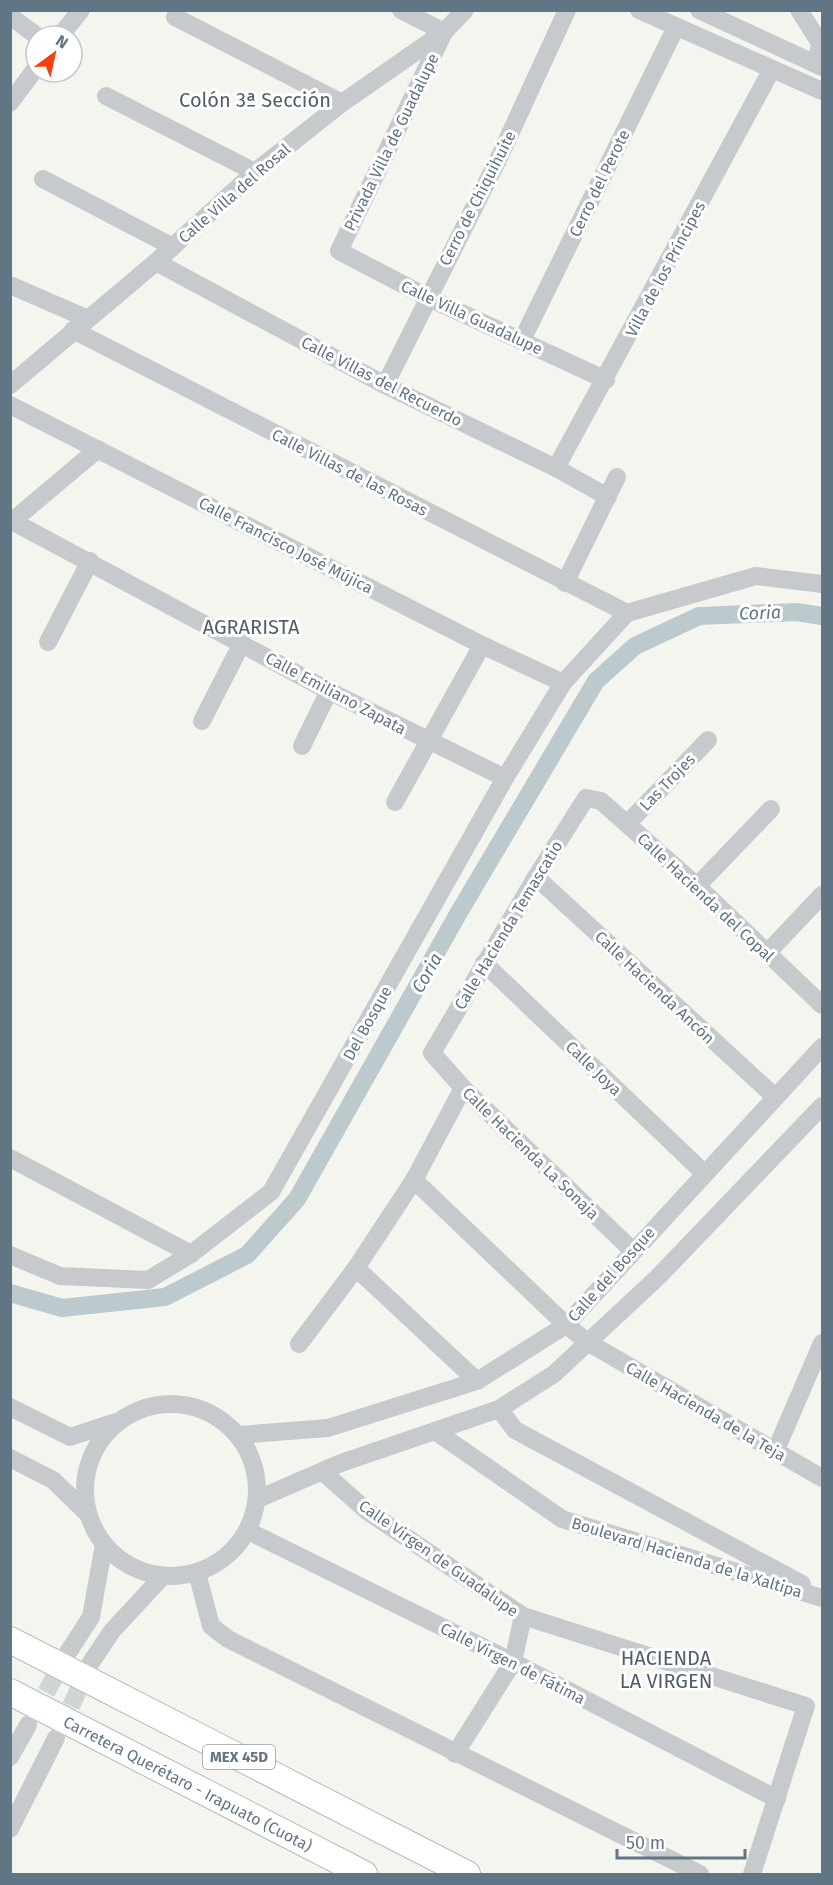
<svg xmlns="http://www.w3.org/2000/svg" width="833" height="1885" viewBox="0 0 833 1885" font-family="'Fira Sans',sans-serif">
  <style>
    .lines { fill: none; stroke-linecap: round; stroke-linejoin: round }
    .canal { stroke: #bccace; stroke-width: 18 }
    .minor-tunnel { stroke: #d0d5d5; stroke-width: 18; stroke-dasharray: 18 9; stroke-linecap: butt }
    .highway-casing { stroke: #b6babd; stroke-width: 28 }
    .minor { stroke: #c7cacd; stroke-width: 18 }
    .highway { stroke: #fff; stroke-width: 26 }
    .labels { text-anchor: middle; stroke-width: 6; stroke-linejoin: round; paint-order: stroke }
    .shield { fill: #fff; stroke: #909faa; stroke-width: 1.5 }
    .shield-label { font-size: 15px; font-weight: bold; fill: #617685 }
    .street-label { font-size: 16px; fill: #617685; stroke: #fff }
    .water-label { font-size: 18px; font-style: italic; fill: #5c7983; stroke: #fff }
    .quarter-label { font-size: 20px; fill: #4f5e69; stroke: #fff }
  </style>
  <rect width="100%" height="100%" fill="#f5f5f0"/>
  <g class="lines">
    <polyline class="canal" points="10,1293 62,1308 165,1297 247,1255 297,1199 458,914 596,681 635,646 699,616 797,612 822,616"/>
    <g class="minor-tunnel">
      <polyline points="33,1716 66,1656"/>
      <polyline points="60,1731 88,1668"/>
    </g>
    <defs>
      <g id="highway">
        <polyline points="10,1640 467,1874"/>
        <path id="s1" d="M10 1692 364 1874"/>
      </g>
    </defs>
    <use href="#highway" class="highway-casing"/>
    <g class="minor">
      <polyline points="401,10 444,32 339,251 427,297 606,380"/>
      <polyline points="639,10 822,91"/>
      <polyline points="699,10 822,67"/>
      <polyline points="799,10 820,43 817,64"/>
      <polyline points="10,16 37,36"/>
      <polyline points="175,17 342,103"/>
      <polyline points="60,36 81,10"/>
      <polyline points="106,96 255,172"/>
      <polyline points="10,103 36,68"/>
      <polyline points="43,179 171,246"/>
      <polyline points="156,262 385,385 556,468 608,497"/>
      <polyline points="10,285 88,319"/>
      <polyline points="73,330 627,613"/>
      <polyline points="522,340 676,27"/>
      <polyline points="10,385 156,262 255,172 342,103 444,32 465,10"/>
      <polyline points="385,385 498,160 567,10"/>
      <polyline points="10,405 482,645 563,683"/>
      <polyline points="556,468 772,69"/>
      <polyline points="10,520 329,691 505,778"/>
      <polyline points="10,523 98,449"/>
      <polyline points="565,583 617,477"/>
      <polyline points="627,613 756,576 822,584"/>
      <polyline points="48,642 90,561"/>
      <polyline points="202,721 242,643"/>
      <polyline points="302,746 329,691"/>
      <polyline points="395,802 482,645"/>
      <polyline points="627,824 708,740"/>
      <polyline points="536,877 775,1097"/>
      <polyline points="697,886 771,809"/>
      <polyline points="767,953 822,895"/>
      <polyline points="484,963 704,1173"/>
      <polyline points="10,1158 191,1254"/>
      <polyline points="414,1180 566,1325 589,1343 822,1478"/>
      <polyline points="632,1250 463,1088 432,1053 536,877 586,798 601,801 697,886 822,1005"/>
      <polyline points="10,1255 60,1276 148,1280 191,1254 271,1192 505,778 563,683 627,613"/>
      <polyline points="356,1268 477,1381"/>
      <polyline points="299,1344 356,1268 414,1180 463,1088"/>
      <circle cx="171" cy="1490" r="86"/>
      <polyline points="10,1407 70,1437 116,1422"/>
      <polyline points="499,1409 515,1430 802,1584"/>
      <polyline points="435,1431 562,1519 822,1598"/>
      <polyline points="239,1435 328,1428 477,1381 566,1325 822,1047"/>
      <polyline points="775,1452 822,1343"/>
      <polyline points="10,1458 53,1480 88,1514"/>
      <polyline points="323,1472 367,1511 523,1616 806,1706 752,1874"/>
      <polyline points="258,1499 341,1463 499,1409 554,1374 658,1277 822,1106"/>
      <polyline points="248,1531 513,1662 777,1799"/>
      <polyline points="197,1573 211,1626 228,1639 700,1874"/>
      <polyline points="67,1654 91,1617 104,1544"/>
      <polyline points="90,1664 112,1631 163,1576"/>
      <polyline points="455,1754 513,1662 523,1616"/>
      <polyline points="10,1757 28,1725"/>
      <polyline points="10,1829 56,1738"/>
    </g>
    <use href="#highway" class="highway"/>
  </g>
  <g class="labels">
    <rect class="shield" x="203" y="1745" width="72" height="24" rx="4.5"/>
    <g class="shield-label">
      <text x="239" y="1762">MEX 45D</text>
    </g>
    <g class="street-label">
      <text transform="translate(391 142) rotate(-64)" y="6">Privada Villa de Guadalupe</text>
      <text transform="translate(599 183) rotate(-64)" y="6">Cerro del Perote</text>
      <text transform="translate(234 193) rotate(-41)" y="6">Calle Villa del Rosal</text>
      <text transform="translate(477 198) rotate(-63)" y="6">Cerro de Chiquihuite</text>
      <text transform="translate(665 269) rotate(-62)" y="6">Villa de los Príncipes</text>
      <text transform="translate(472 317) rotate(25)" y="6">Calle Villa Guadalupe</text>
      <text transform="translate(382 381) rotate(27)" y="6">Calle Villas del Recuerdo</text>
      <text transform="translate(350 472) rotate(27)" y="6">Calle Villas de las Rosas</text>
      <text transform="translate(286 545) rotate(27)" y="6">Calle Francisco José Mújica</text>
      <text transform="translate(336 693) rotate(28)" y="6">Calle Emiliano Zapata</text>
      <text transform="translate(667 782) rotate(-46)" y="6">Las Trojes</text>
      <text transform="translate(706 897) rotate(43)" y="6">Calle Hacienda del Copal</text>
      <text transform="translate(508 925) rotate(-59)" y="6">Calle Hacienda Temascatio</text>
      <text transform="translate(655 987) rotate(43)" y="6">Calle Hacienda Ancón</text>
      <text transform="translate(367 1023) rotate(-61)" y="6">Del Bosque</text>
      <text transform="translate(594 1068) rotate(44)" y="6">Calle Joya</text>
      <text transform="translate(531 1153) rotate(44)" y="6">Calle Hacienda La Sonaja</text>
      <text transform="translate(611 1274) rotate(-48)" y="6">Calle del Bosque</text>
      <text transform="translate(706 1411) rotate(30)" y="6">Calle Hacienda de la Teja</text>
      <text transform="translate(687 1557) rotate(17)" y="6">Boulevard Hacienda de la Xaltipa</text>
      <text transform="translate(439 1558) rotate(35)" y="6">Calle Virgen de Guadalupe</text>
      <text transform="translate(513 1663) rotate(27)" y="6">Calle Virgen de Fátima</text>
      <text dy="6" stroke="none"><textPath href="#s1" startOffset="200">Carretera Querétaro - Irapuato (Cuota)</textPath></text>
    </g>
    <g class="water-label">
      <text transform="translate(760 613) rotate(-2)" y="6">Coria</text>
      <text transform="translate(427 973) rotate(-60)" y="6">Coria</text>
    </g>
    <g class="quarter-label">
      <text x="255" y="107">Colón 3ª Sección</text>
      <text x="251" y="634">AGRARISTA</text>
      <text x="666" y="1665">HACIENDA<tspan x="666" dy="23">LA VIRGEN</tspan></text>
    </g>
  </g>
  <rect width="833" height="1885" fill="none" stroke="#617685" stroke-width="24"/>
  <g transform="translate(54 54) rotate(33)"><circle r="28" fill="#ffffff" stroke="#c0c8ce" stroke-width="1.5"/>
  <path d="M0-4.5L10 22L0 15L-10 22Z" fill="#f53f10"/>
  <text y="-9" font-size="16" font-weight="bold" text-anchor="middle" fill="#617685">N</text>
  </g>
  <path d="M617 1849v9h128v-9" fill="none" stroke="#617685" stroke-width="3"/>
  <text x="626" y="1849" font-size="18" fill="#617685" stroke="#ffffff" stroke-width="4.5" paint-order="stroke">50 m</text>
</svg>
